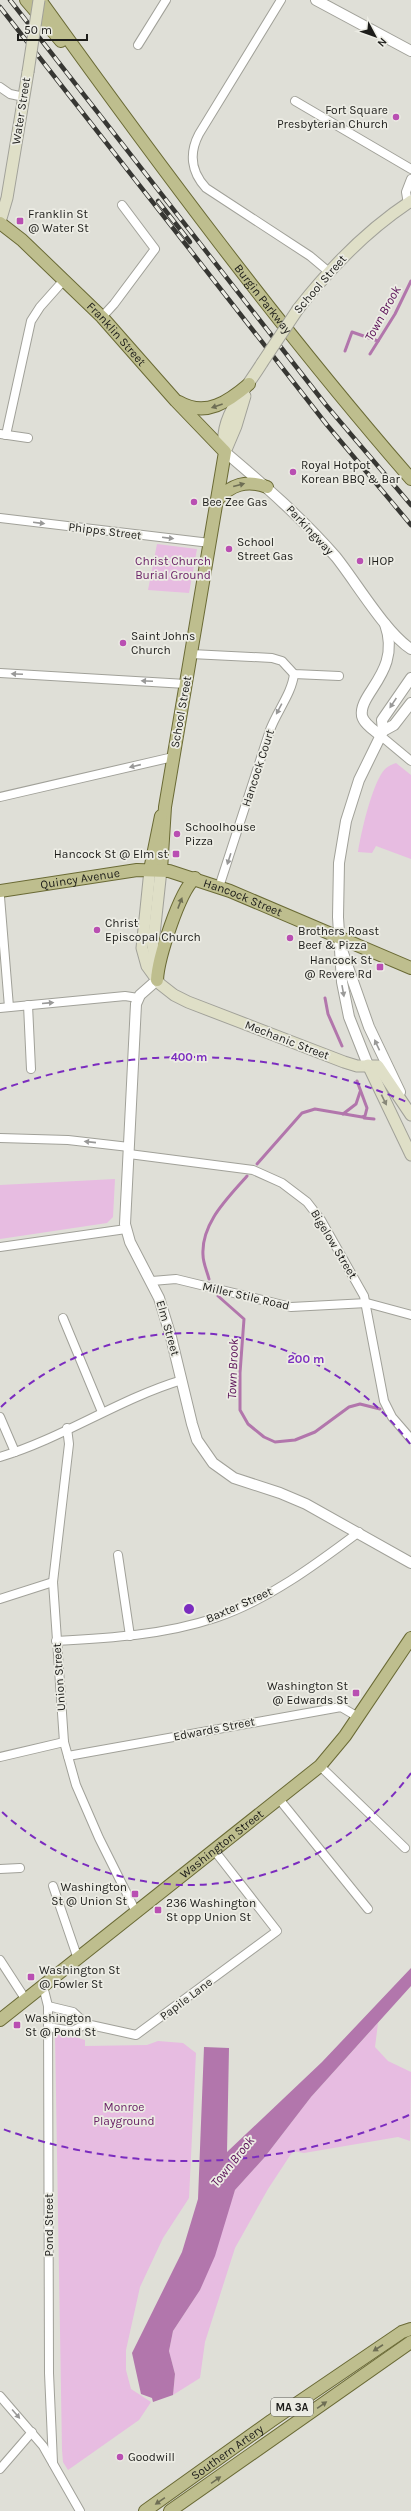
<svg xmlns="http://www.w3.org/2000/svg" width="411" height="2511" viewBox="0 0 411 2511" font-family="Karla,sans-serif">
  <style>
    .green { fill: #e7bce1 }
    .water { fill: #b276ac }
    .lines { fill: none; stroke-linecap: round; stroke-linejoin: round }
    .stream { stroke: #b276ac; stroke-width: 3 }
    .minor-casing { stroke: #a1a199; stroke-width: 10 }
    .tertiary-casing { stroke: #a1a199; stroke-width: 12 }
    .secondary-casing { stroke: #a1a199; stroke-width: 13 }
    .primary-casing { stroke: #6a6a35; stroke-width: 14 }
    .minor { stroke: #fff; stroke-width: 8 }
    .tertiary { stroke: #fff; stroke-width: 10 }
    .secondary { stroke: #dfdfc7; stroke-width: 11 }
    .primary { stroke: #bebe8e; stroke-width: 12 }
    .rail-casing { stroke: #373733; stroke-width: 4.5 }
    .rail { stroke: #ecece4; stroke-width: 3; stroke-dasharray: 9; stroke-linecap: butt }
    .secondary-bridge-casing { stroke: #a1a199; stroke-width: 13; stroke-linecap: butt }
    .secondary-bridge { stroke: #dfdfc7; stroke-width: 11 }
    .oneway { fill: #6e6e54 }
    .oneway2 { fill: #999998 }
    .oneway3 { fill: #888879 }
    .ring { fill: none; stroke: #7b2cbf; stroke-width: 2; stroke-dasharray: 7 5 }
    .poi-dot { fill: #b94fb2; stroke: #ecece4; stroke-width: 1.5 }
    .labels { text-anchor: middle; stroke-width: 3.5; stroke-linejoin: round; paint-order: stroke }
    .shield { fill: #ecece4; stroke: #5b5b57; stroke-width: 1 }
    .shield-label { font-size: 11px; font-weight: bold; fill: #1d1d1a }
    .poi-label { font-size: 12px; fill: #1d1d1a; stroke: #ecece4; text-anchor: start }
    .street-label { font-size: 12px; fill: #1d1d1a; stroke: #ecece4 }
    .park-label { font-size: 12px; fill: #6c2468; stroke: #ecece4 }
    .water-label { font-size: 13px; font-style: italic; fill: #5b1158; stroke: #ecece4 }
    .centre { fill: #7b2cbf; stroke: #ecece4; stroke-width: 2 }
    .ring-label { font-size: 12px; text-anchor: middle; font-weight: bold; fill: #7b2cbf; stroke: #ecece4; stroke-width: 3.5; stroke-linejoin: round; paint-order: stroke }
  </style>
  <rect width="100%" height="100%" fill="#dfdfd7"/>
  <g class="green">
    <polygon points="157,544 197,549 189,593 148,590"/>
    <path d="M396 763 411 775V859L376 846 372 853 358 852C361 833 372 783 385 769 388 766 393 764 396 763Z"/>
    <polygon points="115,1179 113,1217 107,1223 0,1239 0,1185"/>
    <polygon points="378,2023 375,2047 388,2061 411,2072 410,2141 398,2137 304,2153 293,2151 268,2189 235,2248 205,2342 200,2378 173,2395 175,2374 169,2351 173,2331 200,2290 235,2190 264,2158 311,2097"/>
    <polygon points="61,2033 85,2040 85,2046 147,2045 158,2041 183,2043 196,2053 189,2198 163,2238 140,2287 126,2350 126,2370 131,2389 151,2402 139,2420 68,2470 63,2462 62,2450 55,2034"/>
  </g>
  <polygon class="water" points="411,1968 411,1986 311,2097 264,2158 235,2190 215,2256 200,2290 173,2331 169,2351 175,2374 173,2395 153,2402 152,2398 141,2394 132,2353 182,2252 198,2199 204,2047 229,2048 227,2152 322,2062"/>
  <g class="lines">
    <g class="stream">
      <polyline points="345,351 352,332 378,341"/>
      <polyline points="370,354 395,314 411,281"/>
      <polyline points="325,998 328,1014 342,1046"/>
      <polyline points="343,1114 356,1104 360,1092"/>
      <polyline points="364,1118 374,1119"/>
      <polyline points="257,1164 302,1113 315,1109 362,1117 365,1116 367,1108 357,1081"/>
      <path d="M209 1279C207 1271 203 1263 203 1255 201 1223 228 1198 247 1176"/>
      <polyline points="218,1296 244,1319 240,1373 240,1410 248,1424 264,1437 275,1442 295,1440 315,1432 349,1407 360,1404 380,1409"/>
    </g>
    <defs>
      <g id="minor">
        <path d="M281 0 199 134C189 153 191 172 206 188L310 256 329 272"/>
        <polyline points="138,45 166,0"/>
        <polyline points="0,87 10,94 24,97"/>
        <polyline points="295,101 411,169"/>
        <polyline points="408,204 406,192 411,179"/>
        <polyline points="102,317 114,304 155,249 122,205"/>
        <polyline points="0,434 28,438"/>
        <polyline points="6,435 31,321 40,307 64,280"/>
        <polyline points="0,518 210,543"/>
        <polyline points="191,654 272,658 282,661 294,674 339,676"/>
        <polyline points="0,673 186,684"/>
        <polyline points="381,736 411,761"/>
        <polyline points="0,797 173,757"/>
        <path d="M219 887 270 730C277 711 292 693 294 674"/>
        <polyline points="0,897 9,1007"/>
        <polyline points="28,1005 31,1069"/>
        <polyline points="0,1008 125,996 138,998"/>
        <polyline points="0,1138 68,1140 129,1147"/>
        <polyline points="129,1154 253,1170 282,1183 307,1202 321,1220 364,1296 384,1401 392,1417 411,1439"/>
        <polyline points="0,1247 126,1229"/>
        <polyline points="152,1281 176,1279 291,1307 367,1303 411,1315"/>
        <polyline points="63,1318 102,1412"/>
        <polyline points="0,1417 15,1452"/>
        <polyline points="67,1428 69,1444 53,1582 64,1742 76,1785 99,1838 136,1912"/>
        <path d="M0 1457C63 1438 119 1399 182 1380"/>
        <polyline points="118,1555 130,1636"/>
        <polyline points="0,1599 53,1582"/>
        <path d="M56 1641C110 1638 164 1635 215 1618 268 1600 315 1565 359 1532"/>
        <polyline points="68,1756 341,1707 358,1717"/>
        <polyline points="0,1757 64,1742"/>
        <polyline points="320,1766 405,1848"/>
        <polyline points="279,1799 368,1909"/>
        <polyline points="0,1869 20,1868"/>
        <polyline points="53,1886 78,1959"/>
        <polyline points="0,1960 26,2000"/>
        <polyline points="43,1986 48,2006 49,2373 53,2463"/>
        <polyline points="48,2006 73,2012 86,2024 136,2035 277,1931 214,1850"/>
        <polyline points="48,2027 72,2031 86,2024"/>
        <polyline points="0,2396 43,2446 80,2511"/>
        <polyline points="0,2469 32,2432"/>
      </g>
      <g id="tertiary">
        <polyline points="316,0 411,51"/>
        <path d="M225 452C264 485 302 518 336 557 356 582 386 633 411 649"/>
        <polyline points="383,731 394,725 411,703"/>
        <path d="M381 736C374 730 364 724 362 716 358 693 402 672 385 624"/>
        <polyline points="343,953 369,1027 400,1092"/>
        <polyline points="157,980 140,995 136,1004 125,1224 130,1242 159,1298 171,1337 192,1424 197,1440 213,1463 234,1478 280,1493 306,1504 411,1563"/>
        <polyline points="368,1065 349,1017 342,982 338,917 339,863 346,821 359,780 383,731 382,720 411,678"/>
      </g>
      <g id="secondary">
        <polyline points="0,222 7,198 28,72"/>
        <path d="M298 309C330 268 367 230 411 201"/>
        <path d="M225 452C217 418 246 390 262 363"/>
        <polyline points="225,452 236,426 245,396"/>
        <polyline points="150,870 142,948 147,966 160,984 174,995 188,1002 344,1062 357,1066 378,1066 411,1115"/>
        <polyline points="156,976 153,944 161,870"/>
        <polyline points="368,1065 411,1155"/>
      </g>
      <g id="primary">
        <polyline points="26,0 61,41"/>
        <path id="s1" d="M40 0C158 164 279 327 411 479"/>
        <path id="s2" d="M0 223 22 240 102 317 176 401 225 452 165 807 161 870"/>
        <path d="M179 402C206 418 229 401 249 384"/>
        <path d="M217 500C231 485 246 479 267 487"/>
        <polyline points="150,870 161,816"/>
        <path id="s3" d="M0 891 137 870 169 871 230 891 411 968"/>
        <path d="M157 980C158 959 179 892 195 878"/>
        <path id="s4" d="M0 2020 320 1766 345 1736 411 1638"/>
        <path id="s5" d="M145 2511 271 2421 402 2332 411 2329"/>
        <polyline points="170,2511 411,2342"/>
      </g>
    </defs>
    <use href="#minor" class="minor-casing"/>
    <use href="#tertiary" class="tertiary-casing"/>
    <use href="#secondary" class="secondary-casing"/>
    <use href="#primary" class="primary-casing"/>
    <use href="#minor" class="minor"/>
    <use href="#tertiary" class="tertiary"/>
    <use href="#secondary" class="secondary"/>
    <use href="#primary" class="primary"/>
    <defs>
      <g id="rail">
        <polyline points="10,0 326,405 411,505"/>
        <polyline points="0,7 327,425 411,525"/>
        <polyline points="158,201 190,242"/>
      </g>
    </defs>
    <use href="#rail" class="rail-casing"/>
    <use href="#rail" class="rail"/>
    <defs>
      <g id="secondary-bridge">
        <polyline points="28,72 39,0"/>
        <polyline points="262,363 298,309"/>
      </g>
    </defs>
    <use href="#secondary-bridge" class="secondary-bridge-casing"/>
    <use href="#secondary-bridge" class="secondary-bridge"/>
  </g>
  <defs><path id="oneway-solid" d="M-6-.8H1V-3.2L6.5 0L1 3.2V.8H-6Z"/></defs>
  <g class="oneway">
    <use href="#oneway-solid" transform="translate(217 406) rotate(161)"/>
    <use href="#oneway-solid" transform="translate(239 485) rotate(-15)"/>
    <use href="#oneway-solid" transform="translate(180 903) rotate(-69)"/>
    <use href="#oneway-solid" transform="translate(378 2348) rotate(147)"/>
    <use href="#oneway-solid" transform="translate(322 2405) rotate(-35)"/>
    <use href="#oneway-solid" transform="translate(216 2480) rotate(-35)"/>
    <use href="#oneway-solid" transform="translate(160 2501) rotate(145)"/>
  </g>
  <g class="oneway2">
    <use href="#oneway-solid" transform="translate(39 523) rotate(7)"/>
    <use href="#oneway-solid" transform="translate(168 538) rotate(7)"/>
    <use href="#oneway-solid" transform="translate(17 674) rotate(-177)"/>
    <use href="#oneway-solid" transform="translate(147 681) rotate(-177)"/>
    <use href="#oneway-solid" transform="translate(393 703) rotate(124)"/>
    <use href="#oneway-solid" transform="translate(279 709) rotate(118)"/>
    <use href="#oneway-solid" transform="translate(135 766) rotate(167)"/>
    <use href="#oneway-solid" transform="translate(229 859) rotate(108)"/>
    <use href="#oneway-solid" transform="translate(343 991) rotate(80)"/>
    <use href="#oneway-solid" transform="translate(48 1003) rotate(-5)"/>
    <use href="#oneway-solid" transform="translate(377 1045) rotate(-115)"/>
    <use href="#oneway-solid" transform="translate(90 1142) rotate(-174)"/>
    <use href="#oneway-solid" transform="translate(16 2414) rotate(49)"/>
  </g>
  <use class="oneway3" href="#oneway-solid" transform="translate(384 1100) rotate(64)"/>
  <g class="ring">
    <path d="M411 1773A276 276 0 0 1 1 1811M1 1407A276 276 0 0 1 411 1445"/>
    <path d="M409 2115A552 552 0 0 1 0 2128M0 1090A552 552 0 0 1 409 1103"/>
  </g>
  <g class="poi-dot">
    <circle cx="396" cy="117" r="4"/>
    <rect x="16" y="217" width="8" height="8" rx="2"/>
    <circle cx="293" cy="472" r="4"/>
    <circle cx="194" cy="502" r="4"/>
    <circle cx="229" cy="549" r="4"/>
    <circle cx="360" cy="561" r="4"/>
    <circle cx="123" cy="643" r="4"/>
    <circle cx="177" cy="834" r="4"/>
    <rect x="172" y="850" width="8" height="8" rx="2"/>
    <circle cx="97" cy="930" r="4"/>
    <circle cx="290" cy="938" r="4"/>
    <rect x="376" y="963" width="8" height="8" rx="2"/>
    <rect x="352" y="1689" width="8" height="8" rx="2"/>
    <rect x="131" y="1890" width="8" height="8" rx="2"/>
    <rect x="154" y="1906" width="8" height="8" rx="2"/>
    <rect x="27" y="1973" width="8" height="8" rx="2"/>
    <rect x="13" y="2021" width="8" height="8" rx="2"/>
    <circle cx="120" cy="2457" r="4"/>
  </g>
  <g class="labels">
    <rect class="shield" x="271" y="2398" width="42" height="18" rx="3"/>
    <g class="shield-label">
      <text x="292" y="2411">MA 3A</text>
    </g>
    <g class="poi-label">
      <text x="388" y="114" text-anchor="end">Fort Square<tspan x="388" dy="14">Presbyterian Church</tspan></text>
      <text x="28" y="218">Franklin St<tspan x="28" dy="14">@ Water St</tspan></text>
      <text x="301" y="469">Royal Hotpot<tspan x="301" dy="14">Korean BBQ &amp; Bar</tspan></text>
      <text x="202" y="506">Bee Zee Gas</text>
      <text x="237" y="546">School<tspan x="237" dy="14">Street Gas</tspan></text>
      <text x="368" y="565">IHOP</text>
      <text x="131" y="640">Saint Johns<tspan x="131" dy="14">Church</tspan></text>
      <text x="185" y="831">Schoolhouse<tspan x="185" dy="14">Pizza</tspan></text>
      <text x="168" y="858" text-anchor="end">Hancock St @ Elm st</text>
      <text x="105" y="927">Christ<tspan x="105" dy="14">Episcopal Church</tspan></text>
      <text x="298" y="935">Brothers Roast<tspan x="298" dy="14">Beef &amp; Pizza</tspan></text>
      <text x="372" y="964" text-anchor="end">Hancock St<tspan x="372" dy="14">@ Revere Rd</tspan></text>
      <text x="348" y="1690" text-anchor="end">Washington St<tspan x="348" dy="14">@ Edwards St</tspan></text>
      <text x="127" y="1891" text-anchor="end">Washington<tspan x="127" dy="14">St @ Union St</tspan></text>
      <text x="166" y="1907">236 Washington<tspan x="166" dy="14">St opp Union St</tspan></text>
      <text x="39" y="1974">Washington St<tspan x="39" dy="14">@ Fowler St</tspan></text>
      <text x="25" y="2022">Washington<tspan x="25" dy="14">St @ Pond St</tspan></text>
      <text x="128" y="2461">Goodwill</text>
    </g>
    <g class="street-label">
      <text transform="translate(21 111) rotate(-81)" y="4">Water Street</text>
      <text transform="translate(320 284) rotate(-49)" y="4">School Street</text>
      <text dy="4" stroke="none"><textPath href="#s1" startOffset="373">Burgin Parkway</textPath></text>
      <text dy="4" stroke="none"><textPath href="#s2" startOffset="161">Franklin Street</textPath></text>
      <text transform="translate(310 530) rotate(47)" y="4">Parkingway</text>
      <text transform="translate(105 531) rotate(7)" y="4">Phipps Street</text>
      <text transform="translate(181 712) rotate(-80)" y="4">School Street</text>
      <text transform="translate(258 768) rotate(-72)" y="4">Hancock Court</text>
      <text dy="4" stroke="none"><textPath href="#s3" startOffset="81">Quincy Avenue</textPath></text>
      <text dy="4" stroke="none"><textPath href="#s3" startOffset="249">Hancock Street</textPath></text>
      <text transform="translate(287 1040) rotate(21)" y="4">Mechanic Street</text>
      <text transform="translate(334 1244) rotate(59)" y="4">Bigelow Street</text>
      <text transform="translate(246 1296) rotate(13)" y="4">Miller Stile Road</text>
      <text transform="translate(168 1328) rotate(74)" y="4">Elm Street</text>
      <text transform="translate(239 1605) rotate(-24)" y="4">Baxter Street</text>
      <text transform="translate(59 1677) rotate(-94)" y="4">Union Street</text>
      <text transform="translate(214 1729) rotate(-11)" y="4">Edwards Street</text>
      <text dy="4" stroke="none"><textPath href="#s4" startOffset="283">Washington Street</textPath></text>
      <text transform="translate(186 1999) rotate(-37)" y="4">Papile Lane</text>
      <text transform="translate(49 2225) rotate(-90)" y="4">Pond Street</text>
      <text dy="4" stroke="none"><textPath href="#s5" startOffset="101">Southern Artery</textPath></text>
    </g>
    <g class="park-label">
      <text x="173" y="565">Christ Church<tspan x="173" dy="14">Burial Ground</tspan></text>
      <text x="124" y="2111">Monroe<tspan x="124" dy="14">Playground</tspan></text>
    </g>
    <g class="water-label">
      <text transform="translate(382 313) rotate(-61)" y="5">Town Brook</text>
      <text transform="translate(232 1369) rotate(-88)" y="5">Town Brook</text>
      <text transform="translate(232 2161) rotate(-51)" y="5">Town Brook</text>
    </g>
  </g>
  <circle cx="189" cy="1609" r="6" class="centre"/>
  <g class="ring-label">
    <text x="189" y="1061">400 m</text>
    <text x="306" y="1363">200 m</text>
  </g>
  <g transform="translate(375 36) rotate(131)" stroke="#ecece4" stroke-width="3" paint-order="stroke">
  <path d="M0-3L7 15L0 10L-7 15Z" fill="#1d1d1a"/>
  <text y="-6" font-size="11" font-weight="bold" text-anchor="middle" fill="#1d1d1a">N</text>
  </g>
  <path d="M18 34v6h69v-6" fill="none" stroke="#1d1d1a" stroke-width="2"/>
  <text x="24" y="34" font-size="12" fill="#1d1d1a" stroke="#ecece4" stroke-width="3" paint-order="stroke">50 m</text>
</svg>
